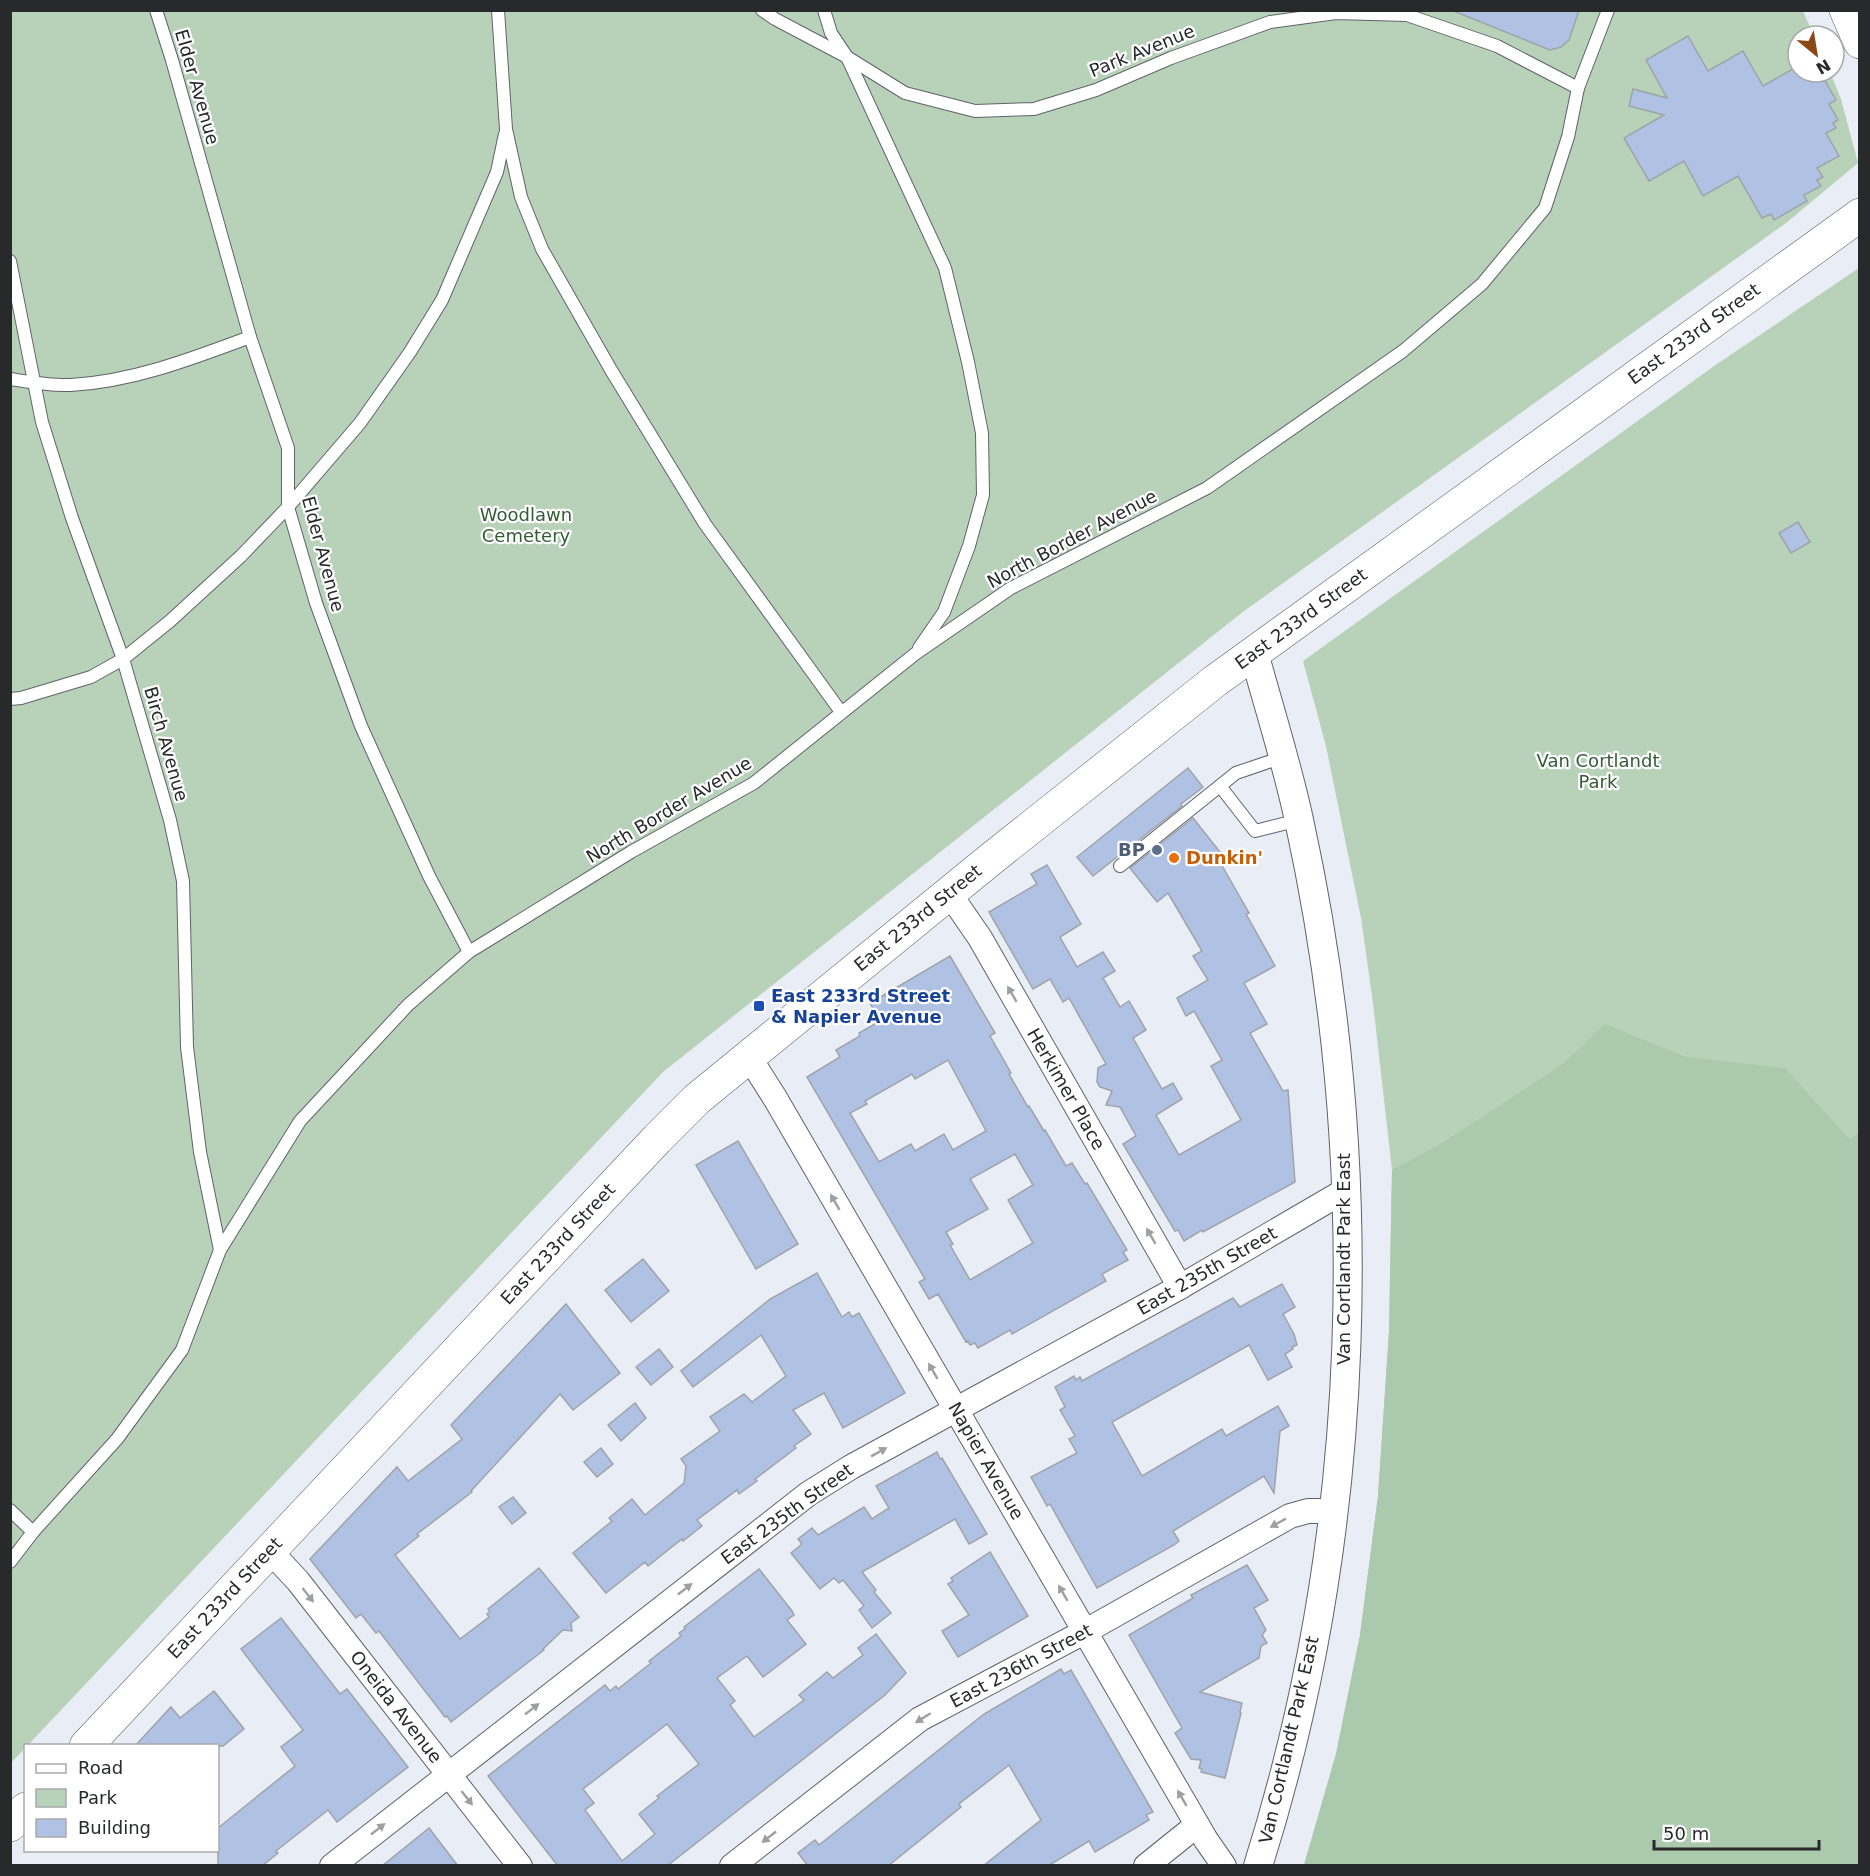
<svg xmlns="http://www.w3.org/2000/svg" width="1870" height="1876" viewBox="0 0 1870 1876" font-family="'DejaVu Sans',sans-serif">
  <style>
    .green { fill: #b7d2b8 }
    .forest { fill: #abc9ac }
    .building { fill: #b0c2e3; stroke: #9fa3aa; stroke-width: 1.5; fill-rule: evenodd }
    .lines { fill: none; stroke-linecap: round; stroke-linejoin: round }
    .service-casing { stroke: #5f6369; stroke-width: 14 }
    .minor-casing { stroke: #5f6369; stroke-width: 26 }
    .tertiary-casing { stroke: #5f6369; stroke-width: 30 }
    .secondary-casing { stroke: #5f6369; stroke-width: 34 }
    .primary-casing { stroke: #5f6369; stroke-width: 34 }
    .service { stroke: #fff; stroke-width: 12 }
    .minor { stroke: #fff; stroke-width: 24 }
    .tertiary { stroke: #fff; stroke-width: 28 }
    .secondary { stroke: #fff; stroke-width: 33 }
    .primary { stroke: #fff; stroke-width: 33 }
    .oneway { fill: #9e9fa0 }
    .service-dot { fill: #5c6f8a; stroke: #fff; stroke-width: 2 }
    .food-dot { fill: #e8710a; stroke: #fff; stroke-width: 2 }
    .transit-dot { fill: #1a4fb4; stroke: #fff; stroke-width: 2 }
    .labels { text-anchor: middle; stroke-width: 4.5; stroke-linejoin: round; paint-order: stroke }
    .street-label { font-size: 18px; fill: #27292b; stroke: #fff }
    .park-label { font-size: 18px; fill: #315d35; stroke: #fff }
    .service-label { font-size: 18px; font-weight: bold; fill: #4e5e75; stroke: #fff; text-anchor: end }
    .food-label { font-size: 18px; font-weight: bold; fill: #c56008; stroke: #fff; text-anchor: start }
    .transit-label { font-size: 18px; font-weight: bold; fill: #164399; stroke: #fff; text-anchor: start }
  </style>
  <rect width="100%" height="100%" fill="#e9edf5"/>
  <g class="green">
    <polygon points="11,11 1803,11 1814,36 1798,36 1798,72 1830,72 1841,99 1858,163 1786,223 1244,611 663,1072 11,1763"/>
    <polygon points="1859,268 1859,1865 1304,1865 1336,1754 1360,1635 1378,1496 1389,1332 1392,1170 1373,1003 1361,918 1326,746 1303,661 1717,364"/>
  </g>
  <polygon class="forest" points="1605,1024 1686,1057 1785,1068 1850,1140 1859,1132 1859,1865 1304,1865 1336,1754 1360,1635 1378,1496 1389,1332 1392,1170 1442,1143 1563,1064"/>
  <g class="building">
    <polygon points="1451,10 1579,10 1569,40 1561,47 1550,50"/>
    <polygon points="1688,36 1708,71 1743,51 1763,86 1798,66 1798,72 1820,72 1836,100 1829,104 1838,120 1833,123 1836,128 1826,133 1839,156 1817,168 1823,177 1817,180 1821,186 1804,195 1807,201 1774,220 1771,214 1762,218 1738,176 1703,196 1684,161 1649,181 1624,138 1664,115 1629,106 1633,89 1667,98 1646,60"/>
    <polygon points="1798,522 1810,542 1791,553 1779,533"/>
    <polygon points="1188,768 1203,787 1181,804 1182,806 1093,876 1077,857"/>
    <polygon points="1193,818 1220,852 1216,855 1249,913 1246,914 1275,966 1244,983 1267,1024 1250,1033 1283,1091 1288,1090 1295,1182 1203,1232 1202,1230 1184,1241 1178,1230 1175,1231 1123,1144 1136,1136 1120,1107 1106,1105 1112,1091 1100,1087 1097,1082 1098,1068 1106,1064 1069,998 1063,1002 1050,979 1033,989 989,912 1037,884 1031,874 1047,865 1081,924 1060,937 1077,967 1103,952 1115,971 1103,978 1120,1007 1129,1001 1146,1030 1133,1038 1162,1089 1173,1083 1182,1099 1156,1115 1179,1155 1241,1120 1211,1066 1222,1060 1194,1011 1186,1016 1177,998 1208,980 1193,956 1202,951 1168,893 1157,902 1130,868"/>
    <path d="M950 956 995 1033 990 1036 1011 1073 1009 1074 1028 1107 1029 1106 1044 1131 1045 1130 1066 1166 1072 1163 1085 1184 1087 1183 1127 1250 1123 1252 1128 1260 1102 1274 1106 1281 1012 1334 1010 1330 978 1348 975 1343 970 1345 968 1341 966 1342 938 1294 929 1299 919 1282 925 1279 807 1077 840 1057 836 1050 860 1036 859 1033 880 1021 870 1003ZM948 1060 986 1131 953 1150 944 1134 915 1151 911 1144 879 1162 850 1113 867 1104 865 1101 912 1074 915 1079ZM1015 1154 1033 1185 1008 1200 1033 1243 970 1280 950 1245 953 1244 946 1232 988 1209 970 1179Z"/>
    <polygon points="738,1141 798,1244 756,1269 696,1165"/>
    <polygon points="643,1259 669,1291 631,1322 605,1290"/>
    <polygon points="817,1273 842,1317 849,1312 852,1317 859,1313 905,1393 843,1428 824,1393 793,1410 811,1434 794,1446 796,1448 755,1479 757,1481 739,1494 737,1490 697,1520 702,1526 683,1541 682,1539 648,1566 645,1562 606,1593 573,1553 612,1521 609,1518 632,1499 645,1515 684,1483 686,1466 681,1459 720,1431 710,1417 744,1394 752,1402 786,1376 761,1335 693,1387 681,1371 770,1299"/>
    <polygon points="1282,1284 1295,1307 1283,1314 1294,1334 1297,1345 1292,1347 1293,1349 1285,1354 1292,1367 1268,1380 1249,1345 1112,1422 1142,1476 1222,1429 1226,1436 1278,1406 1289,1426 1280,1431 1274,1493 1264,1476 1173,1531 1179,1541 1174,1545 1097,1588 1050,1504 1047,1506 1031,1477 1077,1453 1069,1439 1075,1436 1060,1410 1065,1407 1055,1387 1074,1376 1076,1380 1080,1377 1082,1381 1233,1298 1240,1307"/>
    <polygon points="566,1304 620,1373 573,1410 560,1394 471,1491 472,1492 417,1534 419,1536 395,1555 460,1639 489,1617 487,1614 490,1611 488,1609 539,1568 579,1617 571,1623 572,1631 563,1630 543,1649 544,1650 451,1722 447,1716 445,1717 379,1631 376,1633 361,1614 356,1618 310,1559 397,1467 408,1481 462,1439 451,1425"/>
    <polygon points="659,1349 673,1367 651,1385 636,1367"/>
    <polygon points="635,1403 646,1418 621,1441 608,1425"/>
    <polygon points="601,1448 613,1464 597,1477 584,1462"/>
    <polygon points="937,1452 940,1459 942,1458 987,1534 969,1544 955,1519 862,1572 876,1590 874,1592 891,1613 872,1628 859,1610 864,1606 843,1580 839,1583 834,1578 820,1589 791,1553 802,1544 798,1539 812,1528 818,1535 864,1507 872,1519 889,1508 876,1486"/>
    <polygon points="513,1497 526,1513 512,1524 499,1507"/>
    <polygon points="990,1552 1028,1616 958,1657 942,1631 969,1615 948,1584 953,1581 951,1578"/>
    <polygon points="1247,1565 1268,1600 1254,1608 1266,1630 1262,1635 1267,1643 1261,1646 1259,1658 1200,1692 1242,1703 1240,1712 1241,1713 1225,1778 1201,1772 1202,1769 1199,1768 1201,1760 1191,1759 1175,1733 1182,1728 1129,1635 1193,1598 1191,1595"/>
    <path d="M759 1569 792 1611 794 1615 787 1620 806 1644 763 1677 747 1656 717 1678 735 1701 730 1705 754 1737 804 1700 799 1695 827 1672 833 1678 863 1655 858 1648 876 1634 906 1673 885 1695 667 1866H558L488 1776 605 1685 610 1691 616 1686 618 1689 651 1663 649 1661 681 1636 679 1633 685 1629 684 1627ZM667 1724 699 1764 657 1796 659 1798 639 1814 655 1834 622 1861 585 1810 594 1803 583 1789Z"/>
    <polygon points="281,1618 340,1694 347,1689 408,1767 337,1822 328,1810 276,1851 278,1853 262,1866 218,1866 218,1828 295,1766 281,1747 303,1730 241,1649"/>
    <polygon points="1061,1669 1064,1674 1071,1670 1153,1812 1146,1815 1149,1820 1095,1852 1089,1841 1048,1866 983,1866 1041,1820 1009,1765 959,1804 961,1807 888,1866 808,1866 798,1853 815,1840 819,1845 984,1714"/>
    <polygon points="214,1691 244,1729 223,1746 135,1746 171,1707 180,1718"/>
    <polygon points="429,1828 458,1866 382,1866"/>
  </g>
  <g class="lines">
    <defs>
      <g id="service">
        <polyline points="156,10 172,60 250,337 288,448 288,507 316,603 361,726 429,876 469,952"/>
        <polyline points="498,10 506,129 521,197 542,249 611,370 705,524 841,712"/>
        <polyline points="762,10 775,19 847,57 905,93 975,111 1034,109 1096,90 1171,58 1270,22 1336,13 1407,15 1497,46 1578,88"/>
        <polyline points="824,10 831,33 847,57 945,268 968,362 982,433 983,495 969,546 944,612 919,648"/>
        <polyline points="10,261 42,422 72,518 123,659 170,820 183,881 187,1047 200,1152 220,1250"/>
        <path d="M10 379C30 382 51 386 71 385 134 381 191 359 250 337"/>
        <polyline points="10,699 21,698 91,677 123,659 170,621 241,556 288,507 360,423 410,352 442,300 497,172 505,134"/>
        <polyline points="1220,786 1255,831 1299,820"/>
        <polyline points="1120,866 1236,773 1283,757"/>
        <polyline points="10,1510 33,1532"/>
        <polyline points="10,1562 33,1532 117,1439 182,1350 220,1250 300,1121 408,1005 469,952 631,852 754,783 915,654 1011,588 1207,488 1403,351 1482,284 1545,208 1568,137 1578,88 1608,10"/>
      </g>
      <g id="minor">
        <polyline points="949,893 980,938 1180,1287"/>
        <polyline points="749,1057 775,1098 1206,1840 1224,1866"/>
        <polyline points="270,1551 298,1581 520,1866"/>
        <polyline points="332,1866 808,1494 851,1467 1180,1287 1346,1190"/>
        <polyline points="732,1866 920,1719 1086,1631 1290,1516 1308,1511 1334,1511"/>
        <polyline points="1146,1866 1197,1825"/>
      </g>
      <path id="tertiary" d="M1254 653C1269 708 1287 764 1299 820 1374 1163 1364 1530 1258 1866"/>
      <polyline id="secondary" points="1846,10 1860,42"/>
      <g id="primary">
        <polyline points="86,1746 657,1139 697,1099 991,859 1215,681 1860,215"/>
        <polyline points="10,1825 26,1809"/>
      </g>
    </defs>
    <use href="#service" class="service-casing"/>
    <use href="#minor" class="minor-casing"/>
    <use href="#tertiary" class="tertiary-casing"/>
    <use href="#secondary" class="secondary-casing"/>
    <use href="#primary" class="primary-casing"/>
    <use href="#service" class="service"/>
    <use href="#minor" class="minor"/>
    <use href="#tertiary" class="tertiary"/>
    <use href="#secondary" class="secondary"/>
    <use href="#primary" class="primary"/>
  </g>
  <defs><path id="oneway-solid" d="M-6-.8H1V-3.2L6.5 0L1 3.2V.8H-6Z" transform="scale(1.5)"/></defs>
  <g class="oneway">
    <use href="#oneway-solid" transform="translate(1012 994) rotate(-120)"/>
    <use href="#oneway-solid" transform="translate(835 1202) rotate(-120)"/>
    <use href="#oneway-solid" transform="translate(1151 1236) rotate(-120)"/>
    <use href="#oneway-solid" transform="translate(933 1371) rotate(-120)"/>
    <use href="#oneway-solid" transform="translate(879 1452) rotate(-29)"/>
    <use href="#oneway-solid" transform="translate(1278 1523) rotate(151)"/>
    <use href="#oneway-solid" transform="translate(685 1589) rotate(-38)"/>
    <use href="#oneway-solid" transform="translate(1063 1593) rotate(-120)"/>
    <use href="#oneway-solid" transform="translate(308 1595) rotate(52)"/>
    <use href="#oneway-solid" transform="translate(532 1709) rotate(-38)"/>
    <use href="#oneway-solid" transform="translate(923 1718) rotate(148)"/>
    <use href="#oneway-solid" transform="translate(467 1798) rotate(52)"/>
    <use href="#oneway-solid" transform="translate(1182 1798) rotate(-120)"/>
    <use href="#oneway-solid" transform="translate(378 1829) rotate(-38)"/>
    <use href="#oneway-solid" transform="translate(769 1837) rotate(142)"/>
  </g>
  <circle class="service-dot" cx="1157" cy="850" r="6"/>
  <circle class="food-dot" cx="1174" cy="858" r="6"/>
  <rect class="transit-dot" x="753" y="1000" width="12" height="12" rx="3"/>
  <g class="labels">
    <g class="street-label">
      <text transform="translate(1142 51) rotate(-22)" y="6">Park Avenue</text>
      <text transform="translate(197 87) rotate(74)" y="6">Elder Avenue</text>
      <text transform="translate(1694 334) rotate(-36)" y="6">East 233rd Street</text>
      <text transform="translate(1072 539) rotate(-28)" y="6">North Border Avenue</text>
      <text transform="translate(323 554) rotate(75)" y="6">Elder Avenue</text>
      <text transform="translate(1301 619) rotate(-36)" y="6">East 233rd Street</text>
      <text transform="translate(166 744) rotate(74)" y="6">Birch Avenue</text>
      <text transform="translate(669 810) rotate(-31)" y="6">North Border Avenue</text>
      <text transform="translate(918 918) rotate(-39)" y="6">East 233rd Street</text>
      <text transform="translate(1066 1089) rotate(60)" y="6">Herkimer Place</text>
      <text transform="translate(558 1244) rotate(-47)" y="6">East 233rd Street</text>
      <text transform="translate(1344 1259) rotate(-90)" y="6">Van Cortlandt Park East</text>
      <text transform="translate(1207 1271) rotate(-30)" y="6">East 235th Street</text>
      <text transform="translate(986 1461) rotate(60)" y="6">Napier Avenue</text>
      <text transform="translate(787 1514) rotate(-36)" y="6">East 235th Street</text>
      <text transform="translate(225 1598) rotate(-47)" y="6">East 233rd Street</text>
      <text transform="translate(1021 1666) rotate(-28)" y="6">East 236th Street</text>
      <text transform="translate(396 1707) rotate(52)" y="6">Oneida Avenue</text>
      <text transform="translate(1289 1740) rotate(-77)" y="6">Van Cortlandt Park East</text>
    </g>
    <g class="park-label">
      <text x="526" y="521">Woodlawn<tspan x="526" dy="21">Cemetery</tspan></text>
      <text x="1598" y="767">Van Cortlandt<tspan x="1598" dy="21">Park</tspan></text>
    </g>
    <g class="service-label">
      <text x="1145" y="856">BP</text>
    </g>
    <g class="food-label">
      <text x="1186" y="864">Dunkin'</text>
    </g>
    <g class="transit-label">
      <text x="771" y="1002">East 233rd Street<tspan x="771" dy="21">&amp; Napier Avenue</tspan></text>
    </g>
  </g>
  <rect width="1870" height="1876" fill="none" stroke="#27292b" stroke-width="24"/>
  <rect x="24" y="1744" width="195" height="108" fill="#ffffff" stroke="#a9a9aa" stroke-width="1.5"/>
  <rect x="36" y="1764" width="30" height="9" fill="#ffffff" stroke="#a9a9aa" stroke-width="1.5"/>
  <text x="78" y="1774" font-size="18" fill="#27292b">Road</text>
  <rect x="36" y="1789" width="30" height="18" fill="#b7d2b8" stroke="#a9a9aa" stroke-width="1.5"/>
  <text x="78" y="1804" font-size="18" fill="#27292b">Park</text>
  <rect x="36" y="1819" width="30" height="18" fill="#b0c2e3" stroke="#a9a9aa" stroke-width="1.5"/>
  <text x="78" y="1834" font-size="18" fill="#27292b">Building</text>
  <g transform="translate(1816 54) rotate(150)"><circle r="28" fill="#ffffff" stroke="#a9a9aa" stroke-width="1.5"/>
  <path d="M0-4.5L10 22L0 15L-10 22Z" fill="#8a4816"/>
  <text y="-9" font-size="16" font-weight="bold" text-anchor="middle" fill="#27292b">N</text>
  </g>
  <path d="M1654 1840v9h165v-9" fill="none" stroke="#27292b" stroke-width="3"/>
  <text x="1663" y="1840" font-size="18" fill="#27292b" stroke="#ffffff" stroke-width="4.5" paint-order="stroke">50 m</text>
</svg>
